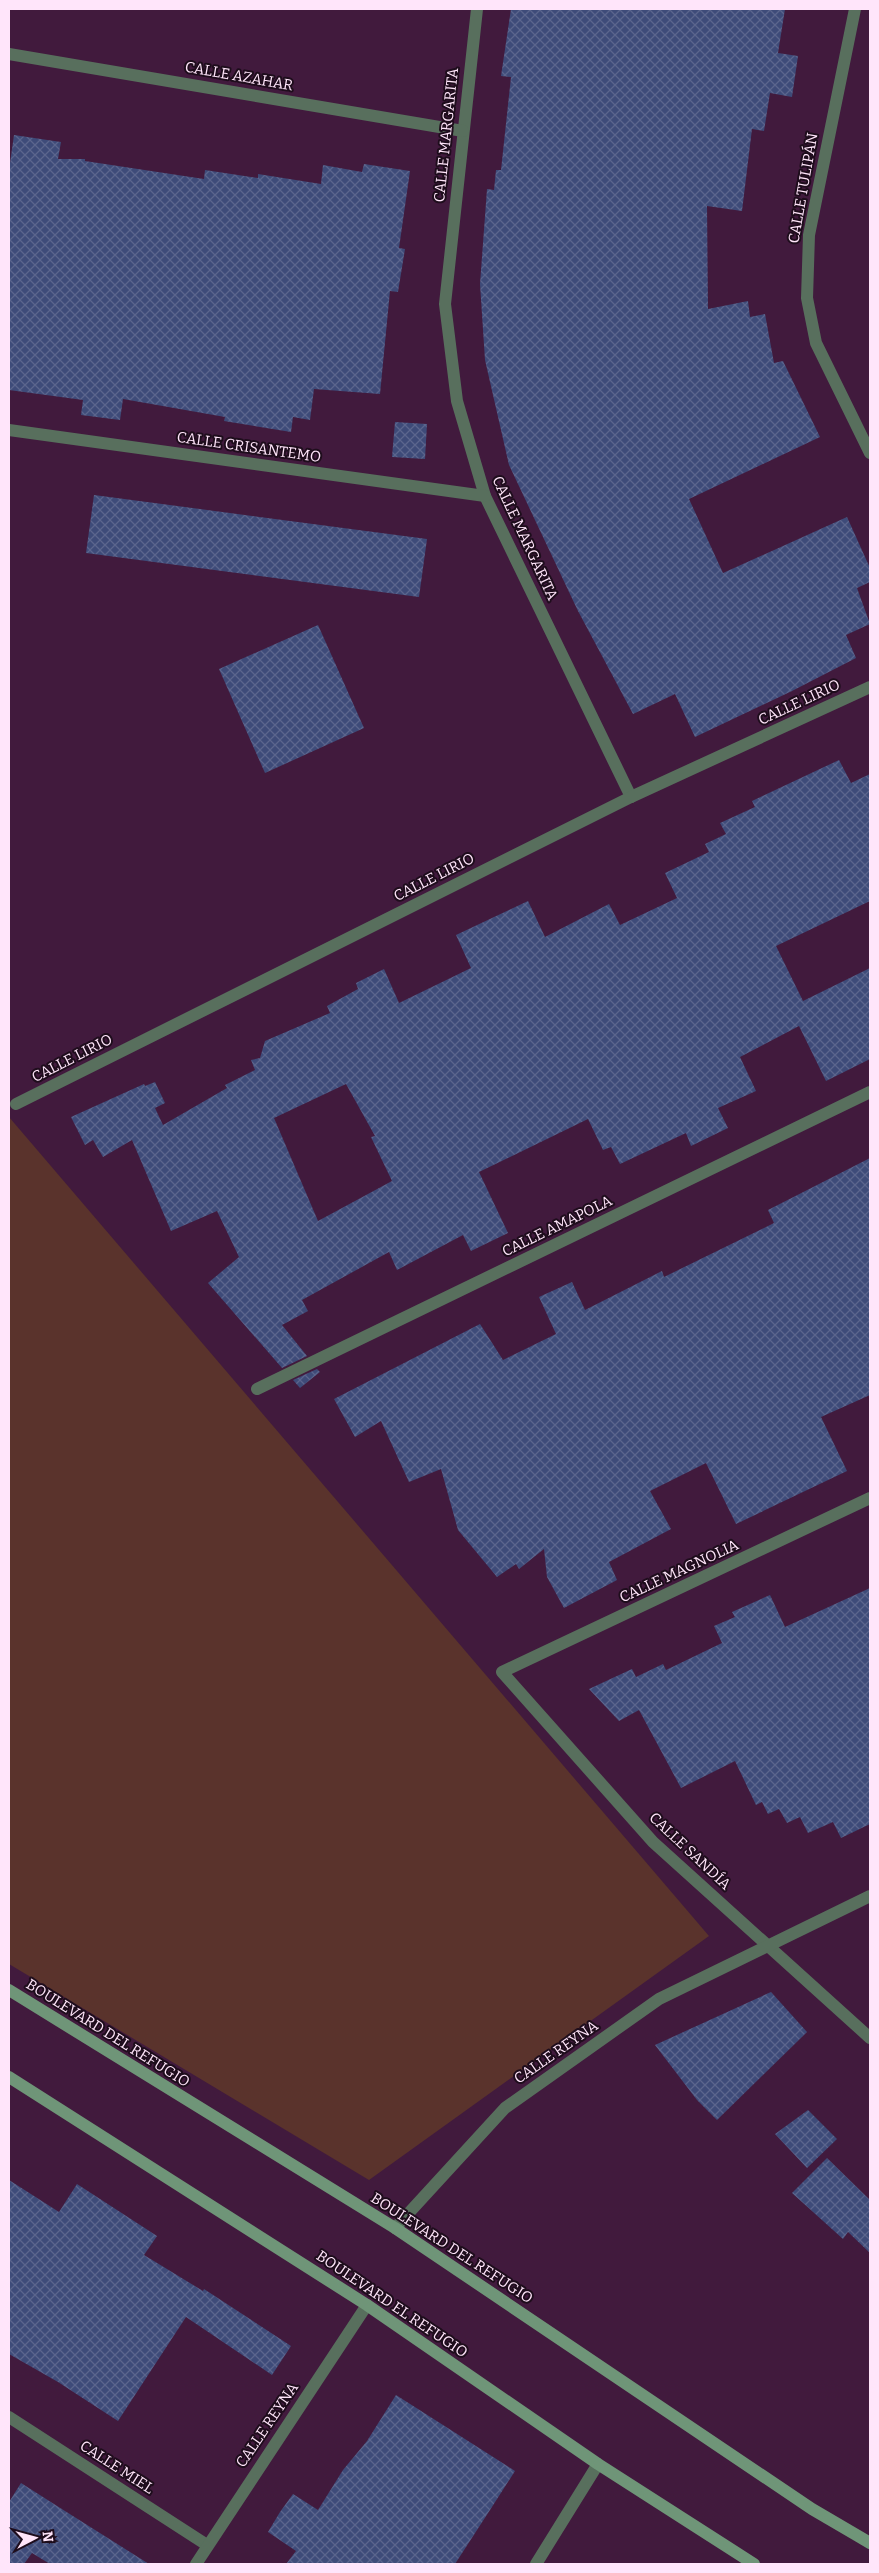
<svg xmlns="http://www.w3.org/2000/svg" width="879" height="2573" viewBox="0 0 879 2573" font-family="Bitter,serif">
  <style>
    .grass { fill: #5a332c }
    .building { fill: url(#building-cross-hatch); fill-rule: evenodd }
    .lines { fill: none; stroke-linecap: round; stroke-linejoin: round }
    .minor { stroke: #586f5d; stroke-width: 12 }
    .secondary { stroke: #6f9578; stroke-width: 12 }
    .labels { text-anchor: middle; stroke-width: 4; stroke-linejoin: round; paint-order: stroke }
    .street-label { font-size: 15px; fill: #ffe5fa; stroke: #1e0d1c }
  </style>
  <defs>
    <pattern id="building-cross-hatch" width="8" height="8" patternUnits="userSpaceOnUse" patternTransform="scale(1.25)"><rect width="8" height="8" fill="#3e4b79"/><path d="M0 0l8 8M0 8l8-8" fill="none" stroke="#5b658d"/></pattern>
  </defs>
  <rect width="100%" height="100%" fill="#411a3d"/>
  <polygon class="grass" points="9,1117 709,1936 369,2180 9,1964"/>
  <g class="building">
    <polygon points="511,9 785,9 778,53 798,56 792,97 770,93 764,131 752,129 742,211 707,206 708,309 748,301 750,317 765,314 774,363 783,361 820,437 689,499 723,573 847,517 870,568 870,582 857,588 870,624 846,635 856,658 792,691 695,737 675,694 633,714 578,611 509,465 485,360 480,284 487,189 494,190 496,170 501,170 511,77 501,76"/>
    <polygon points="14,135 61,142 58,159 85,159 85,161 204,179 205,170 258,178 258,174 321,184 323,165 362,172 364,164 410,171 399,248 405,249 398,292 390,291 380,394 314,389 310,420 293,417 291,432 224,421 225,417 123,399 120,420 81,415 83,400 9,390 9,170"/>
    <polygon points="395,422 427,424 425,459 392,457"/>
    <polygon points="94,495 427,539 419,597 86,553"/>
    <polygon points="318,625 364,728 265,773 219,669"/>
    <path d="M839 760 851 783 870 774V901L776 946 803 1001 870 968V1059L826 1081 799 1026 740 1057 756 1091 718 1108 728 1128 691 1146 686 1133 620 1164 611 1147 603 1150 588 1119 479 1172 508 1233 471 1251 463 1235 397 1270 389 1252 302 1300 308 1311 282 1325 307 1356 282 1368 208 1283 239 1257 217 1211 171 1231 132 1140 103 1157 93 1140 85 1145 71 1117 144 1084 145 1086 155 1082 165 1103 155 1108 163 1125 227 1088 225 1085 255 1070 251 1060 260 1058 265 1041 330 1013 327 1006 358 989 356 983 384 969 399 1003 471 968 456 935 528 901 545 937 609 904 620 925 677 898 665 873 709 852 705 844 726 834 720 823 755 807 752 801ZM346 1084 375 1136 371 1137 392 1181 318 1221 274 1118Z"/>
    <polygon points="870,1158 870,1395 821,1417 847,1471 736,1524 706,1463 650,1491 671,1529 609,1562 617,1580 564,1608 547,1577 544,1549 519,1569 516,1564 497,1577 458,1530 441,1469 409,1482 381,1421 355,1437 334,1399 480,1324 503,1360 556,1334 539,1297 572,1282 585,1310 662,1271 664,1277 774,1223 768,1210"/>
    <polygon points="317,1369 320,1372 300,1388 293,1380"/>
    <polygon points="870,1588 870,1824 841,1838 833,1822 808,1833 800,1817 787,1823 779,1809 768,1814 762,1802 756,1805 735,1761 681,1788 639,1710 619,1721 589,1689 632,1669 636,1677 663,1664 666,1670 722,1643 714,1626 735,1617 732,1612 770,1595 785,1627"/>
    <polygon points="771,1992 807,2032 717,2120 697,2100 655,2045"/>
    <polygon points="808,2110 837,2139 807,2168 775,2134"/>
    <polygon points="827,2158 870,2200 870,2253 848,2232 843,2239 792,2193"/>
    <polygon points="9,2180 59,2212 77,2184 157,2236 144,2255 203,2291 204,2289 291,2346 272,2375 186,2317 118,2421 58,2382 9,2354"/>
    <polygon points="396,2395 515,2471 490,2510 455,2564 286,2564 296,2551 268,2532 280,2512 293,2494 318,2510 343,2470 367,2441"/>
    <polygon points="21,2483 65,2511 149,2564 50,2564 32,2553 24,2564 9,2564 9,2502"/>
  </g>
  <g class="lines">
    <g class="minor">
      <polyline points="477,9 445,304 457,401 485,496 631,797"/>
      <polyline points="855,9 809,235 807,298 816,343 870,453"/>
      <polyline points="9,54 463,131"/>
      <polyline points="9,430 485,496"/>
      <polyline points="16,1104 631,797 870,687"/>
      <polyline points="257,1389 870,1092"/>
      <polyline points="870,1498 502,1672 653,1842 870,2038"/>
      <polyline points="395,2228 505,2108 659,1999 870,1896"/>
      <polyline points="9,2417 207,2545"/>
      <polyline points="196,2564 367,2305"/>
      <polyline points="536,2564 598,2464"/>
    </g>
    <g class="secondary">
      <polyline points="9,1990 395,2228 812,2509 870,2543"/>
      <polyline points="9,2077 367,2305 598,2464 754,2564"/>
    </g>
  </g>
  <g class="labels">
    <g class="street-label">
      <text transform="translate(239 76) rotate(10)" y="5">CALLE AZAHAR</text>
      <text transform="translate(446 135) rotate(-84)" y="5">CALLE MARGARITA</text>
      <text transform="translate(803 188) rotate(-80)" y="5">CALLE TULIPÁN</text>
      <text transform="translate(249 447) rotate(8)" y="5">CALLE CRISANTEMO</text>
      <text transform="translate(525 538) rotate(65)" y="5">CALLE MARGARITA</text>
      <text transform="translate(799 702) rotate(-25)" y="5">CALLE LIRIO</text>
      <text transform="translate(434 877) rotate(-27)" y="5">CALLE LIRIO</text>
      <text transform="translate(72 1058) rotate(-27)" y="5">CALLE LIRIO</text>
      <text transform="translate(557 1226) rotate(-26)" y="5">CALLE AMAPOLA</text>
      <text transform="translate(679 1571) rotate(-25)" y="5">CALLE MAGNOLIA</text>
      <text transform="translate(690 1851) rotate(43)" y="5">CALLE SANDÍA</text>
      <text transform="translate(108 2033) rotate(32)" y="5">BOULEVARD DEL REFUGIO</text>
      <text transform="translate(556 2052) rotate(-35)" y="5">CALLE REYNA</text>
      <text transform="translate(452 2248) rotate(33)" y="5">BOULEVARD DEL REFUGIO</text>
      <text transform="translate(392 2304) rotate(34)" y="5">BOULEVARD EL REFUGIO</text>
      <text transform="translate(267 2425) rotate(-56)" y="5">CALLE REYNA</text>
      <text transform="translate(117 2467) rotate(33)" y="5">CALLE MIEL</text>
    </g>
  </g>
  <rect width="879" height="2573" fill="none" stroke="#ffe5fa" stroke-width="20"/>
  <g transform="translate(35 2538) rotate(84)" stroke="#1e0d1c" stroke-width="4" paint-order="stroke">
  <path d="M0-4L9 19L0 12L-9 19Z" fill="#ffe5fa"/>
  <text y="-8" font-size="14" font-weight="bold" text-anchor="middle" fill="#ffe5fa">N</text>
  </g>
</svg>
